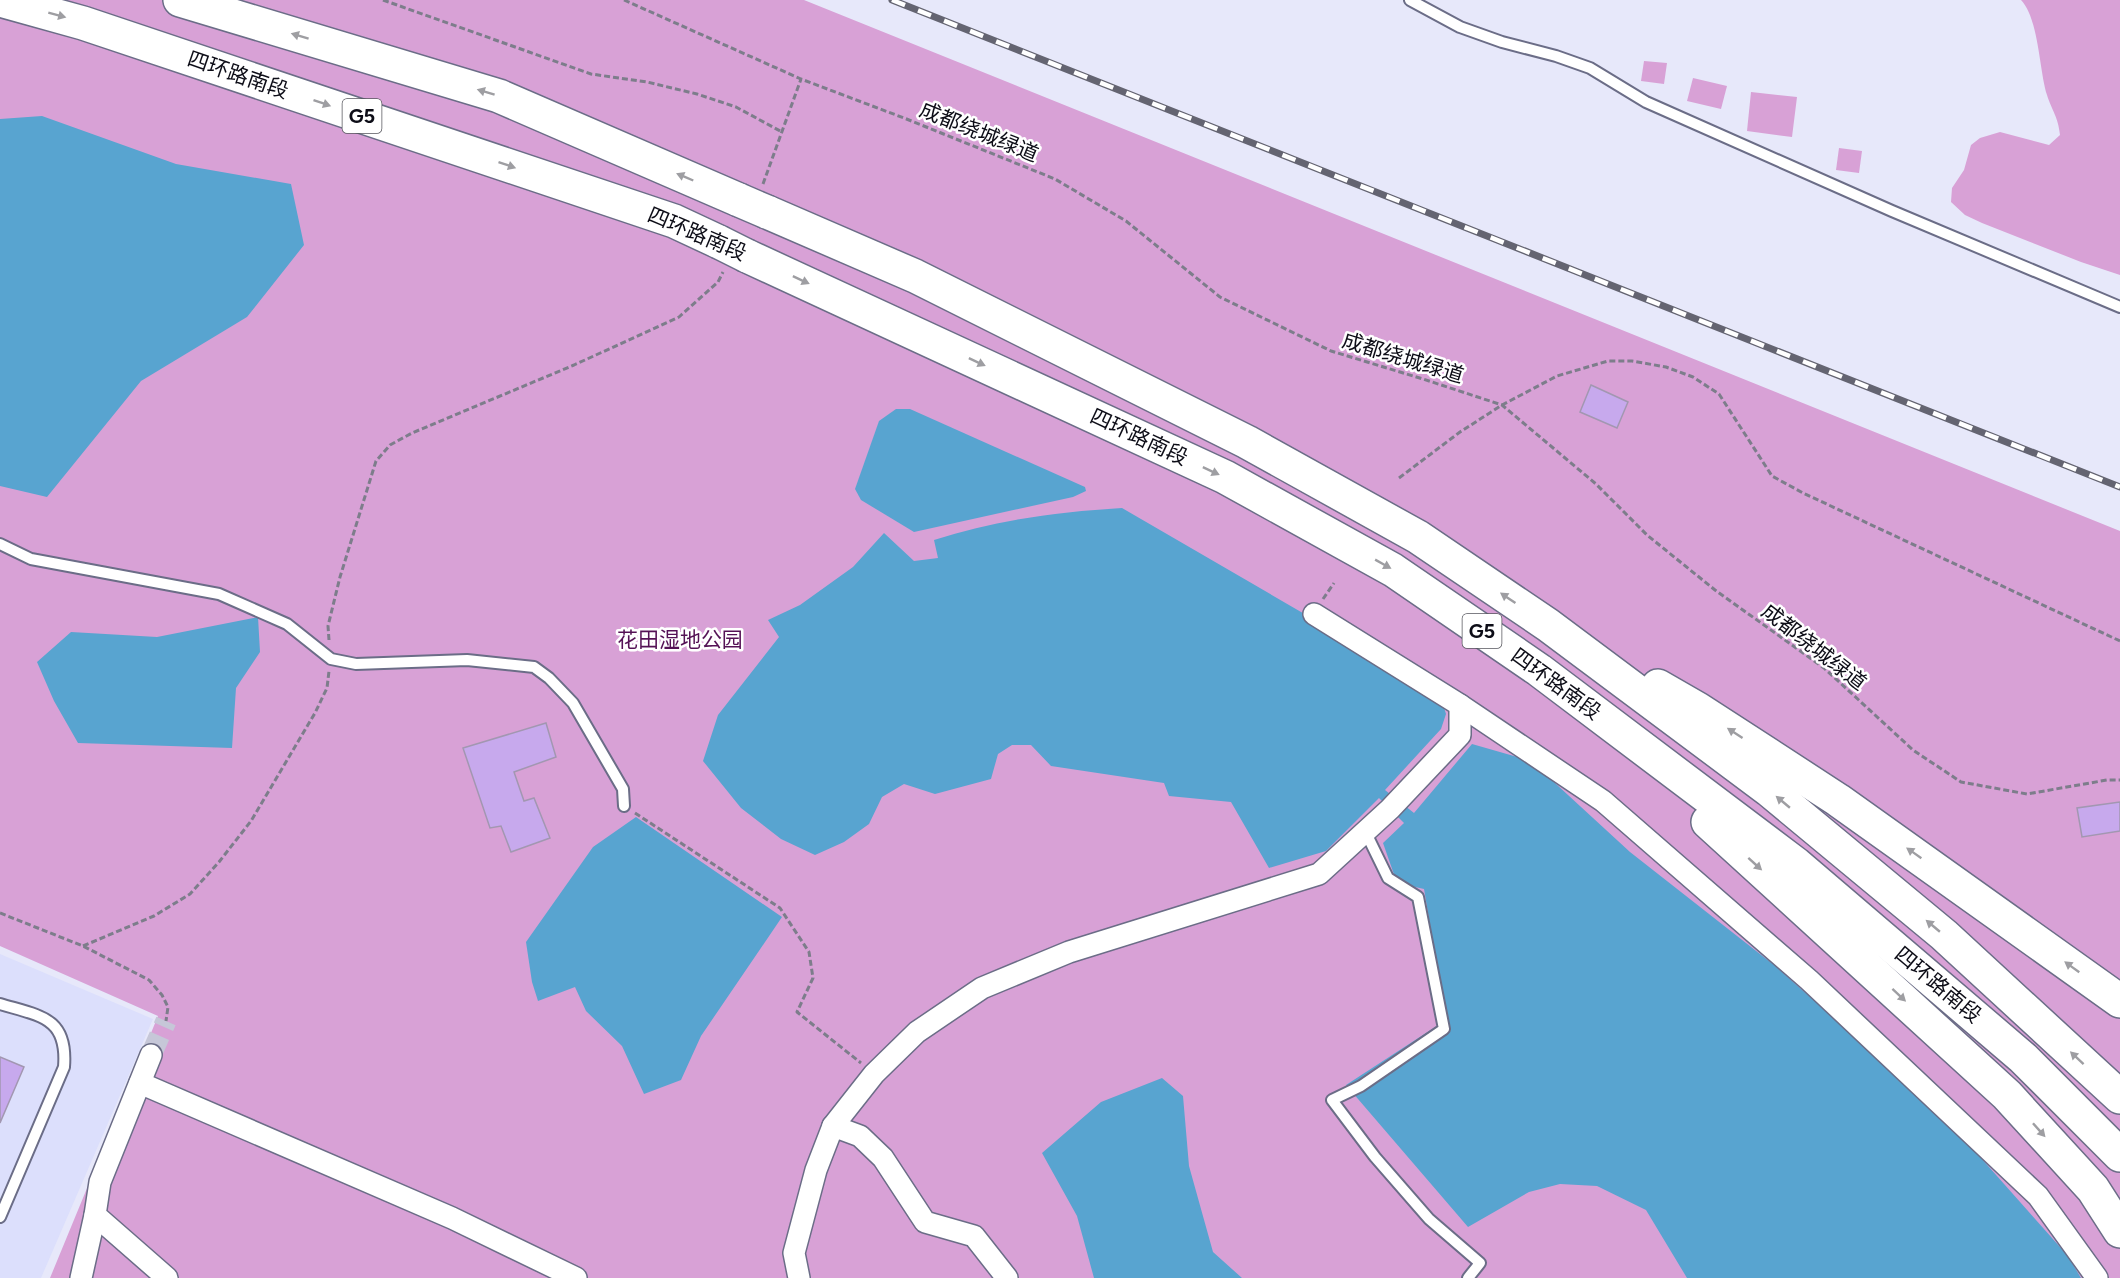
<svg xmlns="http://www.w3.org/2000/svg" width="2120" height="1278" viewBox="0 0 2120 1278" font-family="Figtree,'Noto Sans SC',sans-serif">
  <style>
    .built { fill: #dcdffc }
    .green { fill: #d8a1d6 }
    .water { fill: #58a4d0 }
    .building { fill: #c7a9ed; stroke: #a297b1; stroke-width: 1.5 }
    .lines { fill: none; stroke-linecap: round; stroke-linejoin: round }
    .minor-tunnel { stroke: #c6c7d8; stroke-width: 21; stroke-dasharray: 21 10; stroke-linecap: butt }
    .service-casing { stroke: #6b6d87; stroke-width: 14 }
    .minor-casing { stroke: #6b6d87; stroke-width: 24 }
    .motorway-casing { stroke: #6b6d87; stroke-width: 36 }
    .path { stroke: #7d7d8b; stroke-width: 3; stroke-dasharray: 6 3; stroke-linecap: butt }
    .service { stroke: #fff; stroke-width: 10 }
    .minor { stroke: #fff; stroke-width: 21 }
    .motorway { stroke: #fff; stroke-width: 33 }
    .rail-casing { stroke: #646471; stroke-width: 7 }
    .rail { stroke: #fff; stroke-width: 4.5; stroke-dasharray: 14; stroke-linecap: butt }
    .motorway-bridge-casing { stroke: #6b6d87; stroke-width: 36; stroke-linecap: butt }
    .motorway-bridge { stroke: #fff; stroke-width: 33 }
    .oneway { fill: #9e9ea2 }
    .labels { text-anchor: middle; stroke-width: 5; stroke-linejoin: round; paint-order: stroke }
    .shield { fill: #fff; stroke: #56565d; stroke-width: 1.5 }
    .shield-label { font-size: 20px; font-weight: bold; fill: #0d0d17 }
    .street-label { font-size: 21px; fill: #0d0d17; stroke: #fff }
    .park-label { font-size: 21px; fill: #551256; stroke: #fff }
  </style>
  <rect width="100%" height="100%" fill="#e7e8fa"/>
  <polygon class="built" points="0,954 153,1019 41,1278 0,1278"/>
  <g class="green">
    <polygon points="0,0 804,0 2120,531 2120,1278 50,1278 158,1016 0,946"/>
    <path d="M2021 0H2120V275L2081 262 1982 223 1965 215 1951 202 1952 188 1964 170 1971 145 1980 138 2000 132 2049 145 2060 135C2058 116 2052 111 2047 95 2039 70 2039 19 2021 0Z"/>
    <polygon points="1644,61 1667,63 1664,84 1641,81"/>
    <polygon points="1693,78 1727,86 1721,109 1687,101"/>
    <polygon points="1751,92 1797,97 1792,137 1747,131"/>
    <polygon points="1839,148 1862,151 1859,173 1836,170"/>
  </g>
  <g class="water">
    <polygon points="42,116 176,164 291,184 304,245 247,317 141,381 47,497 0,486 0,119"/>
    <polygon points="896,409 910,409 1085,487 1086,491 1073,497 914,532 861,500 855,489 879,421"/>
    <path d="M1122 508 1439 692 1446 714 1441 729 1385 790 1414 813 1472 744 1531 761 1630 852 1774 965 1942 1114 2068 1256 2081 1278H1687L1646 1210 1597 1186 1560 1184 1529 1192 1468 1227 1346 1085 1446 1020 1424 889 1397 883 1383 843 1404 823 1379 798 1326 851 1269 868 1231 802 1169 796 1164 783 1051 766 1031 745H1012L998 754 991 779 935 794 904 784 882 797 869 824 844 842 815 855 781 839 741 808 703 761 718 715 779 637 768 620 800 605 853 567 884 533 914 561 938 558 934 540C996 520 1057 512 1122 508Z"/>
    <polygon points="258,617 260,652 236,688 232,748 78,743 54,701 37,662 71,632 157,637"/>
    <polygon points="636,817 782,917 701,1036 681,1080 644,1094 622,1046 586,1011 575,987 538,1001 532,982 526,942 593,847"/>
    <polygon points="1162,1078 1183,1096 1189,1166 1213,1252 1242,1278 1094,1278 1077,1216 1042,1153 1101,1102"/>
  </g>
  <g class="building">
    <polygon points="1591,385 1628,402 1617,428 1580,412"/>
    <polygon points="546,723 556,757 514,772 524,801 534,798 550,838 511,852 501,826 490,828 463,748"/>
    <polygon points="2120,802 2120,831 2082,837 2077,808"/>
    <polygon points="0,1057 24,1067 0,1123"/>
  </g>
  <g class="lines">
    <polyline class="minor-tunnel" points="151,1055 166,1021"/>
    <defs>
      <g id="service">
        <polyline points="1410,0 1460,27 1502,42 1556,56 1590,68 1646,102 1892,211 2120,307"/>
        <polyline points="0,544 31,559 219,594 287,624 331,659 356,664 467,660 534,667 549,678 573,703 623,789 624,806"/>
        <polyline points="1366,833 1388,878 1418,897 1444,1029 1361,1086 1332,1100 1375,1157 1429,1219 1480,1263 1468,1278"/>
        <path d="M0 1004C40 1016 68 1017 64 1067L0 1217"/>
      </g>
      <g id="minor">
        <polyline points="1460,705 1603,801 1809,980 2038,1196 2097,1278"/>
        <polyline points="151,1055 100,1182 95,1215 167,1278"/>
        <polyline points="140,1083 452,1218 576,1278"/>
        <polyline points="833,1126 860,1136 883,1158 925,1222 974,1236 1007,1278"/>
        <polyline points="81,1278 95,1215"/>
        <polyline points="799,1278 794,1253 816,1170 833,1126 874,1074 917,1032 982,988 1069,952 1319,874 1390,809 1460,735 1460,705 1314,614"/>
      </g>
      <g id="motorway">
        <polyline points="0,0 83,23 674,221 719,242"/>
        <polyline points="180,0 499,96 739,200"/>
        <polyline points="767,212 915,276 1247,442 1418,537 1548,625 1769,790 1944,935 2120,1097"/>
        <polyline points="747,256 1225,477 1393,570 1539,670 1796,864 2023,1058 2120,1155"/>
        <polyline points="1658,686 1698,709 1838,800 2120,1001"/>
        <polyline points="1708,822 2007,1095 2093,1189 2120,1231"/>
      </g>
    </defs>
    <use href="#service" class="service-casing"/>
    <use href="#minor" class="minor-casing"/>
    <use href="#motorway" class="motorway-casing"/>
    <g class="path">
      <polyline points="383,0 591,74 647,82 697,94 736,107 782,132"/>
      <polyline points="624,0 801,79 904,118 1055,179 1126,221 1220,297 1331,351 1423,379 1502,405 1596,484 1647,535 1715,590 1824,668 1913,750 1961,782 2027,794 2107,780 2120,780"/>
      <polyline points="763,184 801,79"/>
      <polyline points="1399,478 1460,432 1502,405 1557,376 1608,361 1632,361 1666,367 1693,377 1719,394 1772,476 1803,493 2120,641"/>
      <polyline points="1323,599 1334,583"/>
      <polyline points="329,640 328,626 340,577 376,461 390,445 412,433 574,365 679,317 718,282 723,272"/>
      <polyline points="635,813 780,908 809,952 813,978 797,1012 861,1063"/>
      <polyline points="0,913 83,946 149,980 162,995 168,1007 166,1021"/>
      <polyline points="83,946 154,916 190,894 219,862 251,821 315,713 327,688 329,671"/>
    </g>
    <use href="#service" class="service"/>
    <use href="#minor" class="minor"/>
    <use href="#motorway" class="motorway"/>
    <defs>
      <polyline id="rail" points="892,0 2120,487"/>
    </defs>
    <use href="#rail" class="rail-casing"/>
    <use href="#rail" class="rail"/>
    <defs>
      <g id="motorway-bridge">
        <polyline points="739,200 767,212"/>
        <polyline points="719,242 747,256"/>
      </g>
    </defs>
    <use href="#motorway-bridge" class="motorway-bridge-casing"/>
    <use href="#motorway-bridge" class="motorway-bridge"/>
  </g>
  <defs><path id="oneway-solid" d="M-6-.8H1V-3.2L6.5 0L1 3.2V.8H-6Z" transform="scale(1.5)"/></defs>
  <g class="oneway">
    <use href="#oneway-solid" transform="translate(57 15) rotate(15)"/>
    <use href="#oneway-solid" transform="translate(300 36) rotate(-163)"/>
    <use href="#oneway-solid" transform="translate(486 92) rotate(-163)"/>
    <use href="#oneway-solid" transform="translate(322 103) rotate(19)"/>
    <use href="#oneway-solid" transform="translate(507 165) rotate(19)"/>
    <use href="#oneway-solid" transform="translate(685 177) rotate(-157)"/>
    <use href="#oneway-solid" transform="translate(801 280) rotate(25)"/>
    <use href="#oneway-solid" transform="translate(977 362) rotate(25)"/>
    <use href="#oneway-solid" transform="translate(1211 471) rotate(25)"/>
    <use href="#oneway-solid" transform="translate(1383 564) rotate(29)"/>
    <use href="#oneway-solid" transform="translate(1508 598) rotate(-146)"/>
    <use href="#oneway-solid" transform="translate(1735 733) rotate(-147)"/>
    <use href="#oneway-solid" transform="translate(1783 802) rotate(-140)"/>
    <use href="#oneway-solid" transform="translate(1914 853) rotate(-145)"/>
    <use href="#oneway-solid" transform="translate(1755 864) rotate(42)"/>
    <use href="#oneway-solid" transform="translate(1933 926) rotate(-140)"/>
    <use href="#oneway-solid" transform="translate(2072 967) rotate(-144)"/>
    <use href="#oneway-solid" transform="translate(1899 995) rotate(43)"/>
    <use href="#oneway-solid" transform="translate(2077 1058) rotate(-137)"/>
    <use href="#oneway-solid" transform="translate(2039 1130) rotate(48)"/>
  </g>
  <g class="labels">
    <g class="shield">
      <rect x="342.5" y="99" width="39" height="34" rx="4.5"/>
      <rect x="1462.5" y="614" width="39" height="34" rx="4.5"/>
    </g>
    <g class="shield-label">
      <text x="362" y="123">G5</text>
      <text x="1482" y="638">G5</text>
    </g>
    <g class="street-label">
      <text transform="translate(238 75) rotate(19)" y="7">四环路南段</text>
      <text transform="translate(979 132) rotate(22)" y="7">成都绕城绿道</text>
      <text transform="translate(697 234) rotate(23)" y="7">四环路南段</text>
      <text transform="translate(1403 358) rotate(17)" y="7">成都绕城绿道</text>
      <text transform="translate(1139 437) rotate(25)" y="7">四环路南段</text>
      <text transform="translate(1814 647) rotate(38)" y="7">成都绕城绿道</text>
      <text transform="translate(1556 684) rotate(36)" y="7">四环路南段</text>
      <text transform="translate(1938 985) rotate(40)" y="7">四环路南段</text>
    </g>
    <g class="park-label">
      <text x="680" y="647">花田湿地公园</text>
    </g>
  </g>
</svg>
